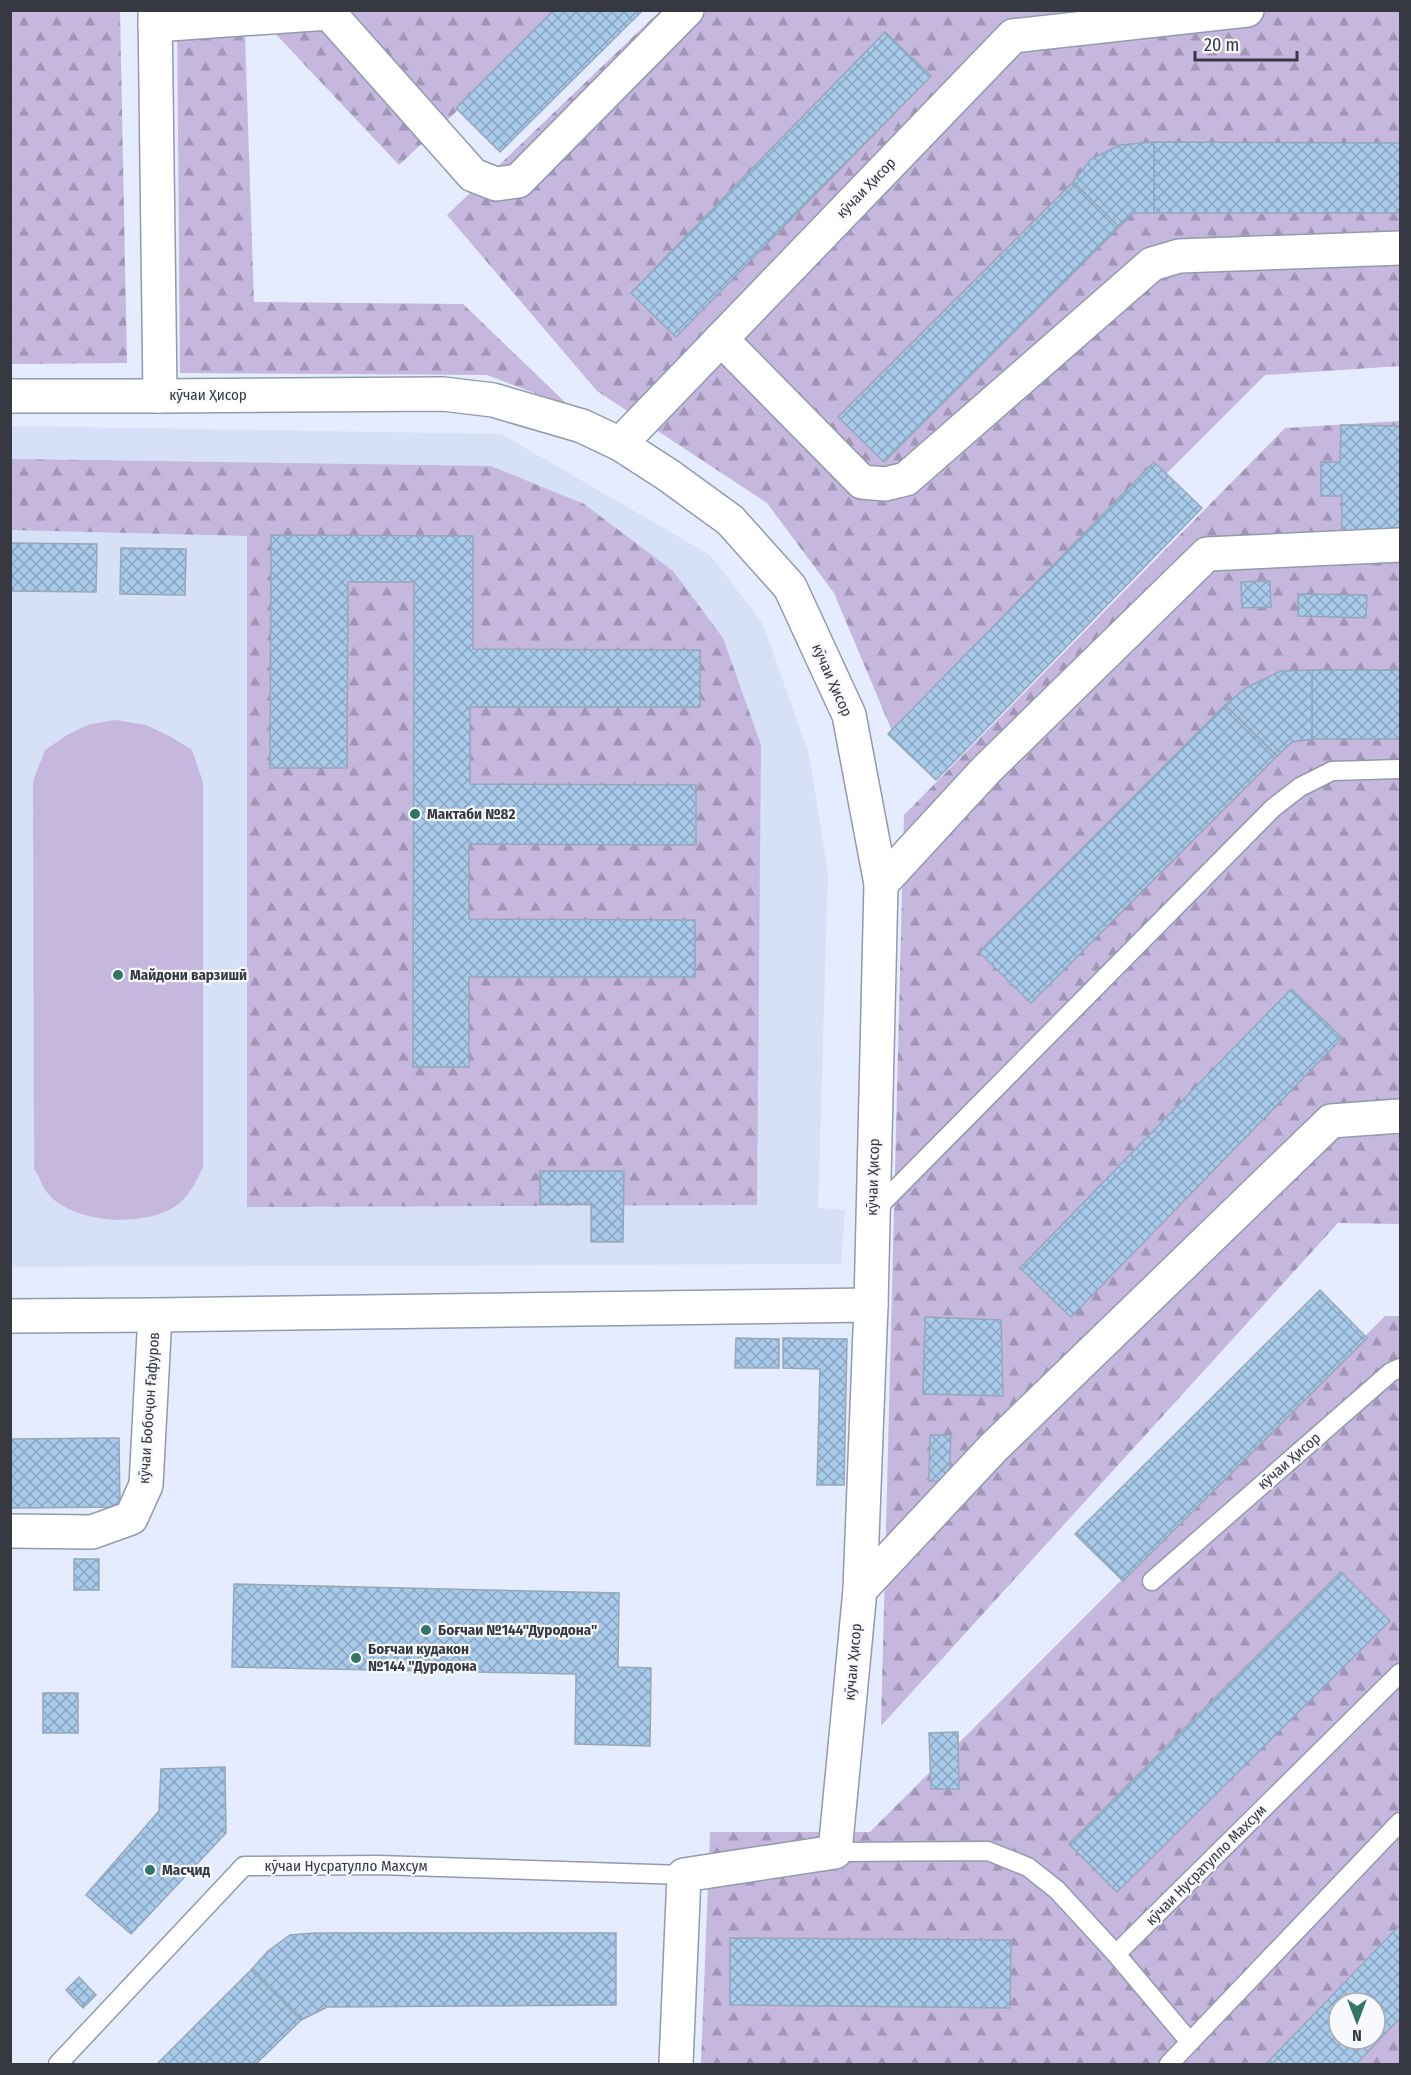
<svg xmlns="http://www.w3.org/2000/svg" width="1411" height="2075" viewBox="0 0 1411 2075" font-family="'Fira Sans Condensed',sans-serif">
  <style>
    .built { fill: #d6e0f6 }
    .forest { fill: url(#forest-firs); fill-rule: evenodd }
    .green { fill: #c6b7de }
    .building { fill: url(#building-cross-hatch); stroke: #96a7b8; stroke-width: 1.5; fill-rule: evenodd }
    .lines { fill: none; stroke-linecap: round; stroke-linejoin: round }
    .lane-casing { stroke: #929aae; stroke-width: 21 }
    .street-casing { stroke: #929aae; stroke-width: 36 }
    .lane { stroke: #fff; stroke-width: 18 }
    .street { stroke: #fff; stroke-width: 33 }
    .poi-dot { fill: #337566; stroke: #f7f9fd; stroke-width: 2 }
    .labels { text-anchor: middle; stroke-width: 4.5; stroke-linejoin: round; paint-order: stroke }
    .street-label { font-size: 15px; fill: #363942; stroke: #f7f9fd }
    .poi-label { font-size: 15px; font-weight: bold; fill: #363942; stroke: #f7f9fd; text-anchor: start }
  </style>
  <defs>
    <pattern id="forest-firs" width="22" height="20" patternUnits="userSpaceOnUse" patternTransform="scale(1.5)"><rect width="22" height="20" fill="#c6b7de"/><path d="M5 1l3.5 6h-7zM16 11l3.5 6h-7z" fill="#a296b6"/></pattern>
    <pattern id="building-cross-hatch" width="8" height="8" patternUnits="userSpaceOnUse" patternTransform="scale(1.5)"><rect width="8" height="8" fill="#a8caeb"/><path d="M0 0l8 8M0 8l8-8" fill="none" stroke="#8aa5c0"/></pattern>
  </defs>
  <rect width="100%" height="100%" fill="#e4ecfd"/>
  <polygon class="built" points="11,426 501,434 710,555 763,624 809,755 828,873 818,1208 845,1210 841,1264 11,1267"/>
  <g class="forest">
    <polygon points="10,11 120,11 127,363 11,364"/>
    <polygon points="177,11 221,11 245,37 254,302 463,304 569,406 487,375 180,373"/>
    <polygon points="254,11 564,11 399,165"/>
    <polygon points="660,11 1400,11 1400,366 1265,375 897,743 834,593 767,503 597,391 447,215"/>
    <polygon points="1400,421 1400,1224 1338,1223 881,1726 904,815 1285,428"/>
    <polygon points="11,459 491,466 584,504 673,571 723,638 761,745 757,1205 247,1207 247,536 11,530"/>
    <path d="M1385 1316H1400V2064H701L710 1832H870ZM1339 2003H1375V2039H1339Z"/>
  </g>
  <path class="green" d="M116 720 146 725 171 737 192 750 203 782V1167C195 1184 187 1201 169 1210 136 1226 77 1223 50 1196 43 1189 39 1176 34 1168L33 781 45 750 67 735 90 724Z"/>
  <g class="building">
    <polygon points="554,10 643,10 500,152 456,108"/>
    <polygon points="885,32 931,76 676,337 631,293"/>
    <polygon points="1154,142 1154,213 1134,213 1119,227 1073,182 1091,159 1120,145"/>
    <polygon points="1154,142 1400,143 1400,213 1154,213"/>
    <polygon points="1073,182 1119,227 884,462 838,417"/>
    <polygon points="1341,425 1400,426 1400,534 1342,534 1342,496 1321,496 1321,462 1340,462"/>
    <polygon points="1154,462 1202,508 936,780 888,734"/>
    <polygon points="271,535 473,536 473,649 700,650 700,707 470,707 470,784 696,785 696,845 469,844 469,919 695,920 695,977 469,977 469,1067 413,1067 414,582 348,582 347,768 270,768"/>
    <polygon points="10,543 97,544 96,592 10,591"/>
    <polygon points="121,548 186,549 185,595 120,594"/>
    <polygon points="1270,581 1271,607 1242,608 1241,582"/>
    <polygon points="1298,594 1367,595 1366,618 1298,616"/>
    <rect x="1312" y="670" width="88" height="69"/>
    <polygon points="1312,670 1312,739 1292,742 1277,756 1225,705 1246,688 1281,671"/>
    <polygon points="1225,705 1277,756 1031,1003 979,952"/>
    <polygon points="1291,989 1342,1038 1071,1317 1020,1268"/>
    <polygon points="540,1171 624,1171 623,1242 591,1242 591,1204 540,1204"/>
    <polygon points="1320,1290 1367,1338 1123,1581 1075,1534"/>
    <polygon points="925,1317 1001,1320 1003,1396 923,1394"/>
    <polygon points="736,1338 779,1339 779,1368 735,1368"/>
    <polygon points="783,1338 847,1339 844,1485 817,1485 820,1369 783,1368"/>
    <polygon points="930,1435 951,1435 949,1481 929,1481"/>
    <polygon points="119,1438 120,1507 10,1508 10,1439"/>
    <rect x="74" y="1559" width="25" height="31"/>
    <polygon points="1341,1572 1390,1621 1117,1892 1069,1844"/>
    <polygon points="234,1584 619,1593 618,1667 651,1668 650,1746 575,1744 576,1674 232,1667"/>
    <rect x="43" y="1693" width="35" height="40"/>
    <polygon points="958,1732 959,1789 931,1789 929,1733"/>
    <polygon points="225,1767 226,1833 131,1934 86,1895 159,1811 161,1769"/>
    <path d="M1400 1925V2018L1356 2064H1266ZM1339 2003H1375V2039H1339Z"/>
    <polygon points="315,1933 616,1933 616,2005 327,2007 301,2020 251,1970 268,1951 290,1935"/>
    <polygon points="730,1938 1011,1940 1010,2008 730,2005"/>
    <polygon points="251,1970 301,2020 256,2064 157,2064"/>
    <polygon points="79,1977 96,1995 83,2008 66,1990"/>
  </g>
  <g class="lines">
    <defs>
      <g id="lane">
        <polyline points="874,1211 1273,808 1300,787 1332,771 1400,769"/>
        <polyline points="1152,1581 1391,1372 1400,1368"/>
        <polyline points="835,1852 988,1851 1028,1867 1057,1890 1116,1954"/>
        <polyline points="1190,2042 1400,1822"/>
        <polyline points="58,2064 244,1866 378,1865 684,1875"/>
        <polyline points="1169,2064 1190,2042 1116,1954 1400,1673"/>
      </g>
      <g id="street">
        <polyline points="155,10 160,396 443,394 493,400 582,426 620,444 668,475 730,520 790,587 849,715 881,884 871,1305 860,1590 835,1852 684,1875 676,2064"/>
        <polyline points="329,13 473,175 496,184 518,181 687,10"/>
        <polyline points="155,25 329,13 331,10"/>
        <polyline points="721,339 862,482 885,484 906,479 1152,264 1179,256 1400,248"/>
        <polyline points="10,396 160,396"/>
        <polyline points="620,444 1013,36 1247,10"/>
        <polyline points="881,884 986,770 1207,554 1400,545"/>
        <polyline points="10,1316 155,1315 871,1305"/>
        <polyline points="10,1531 92,1532 131,1518 146,1485 155,1315"/>
        <polyline points="860,1590 993,1448 1331,1121 1400,1116"/>
      </g>
    </defs>
    <use href="#lane" class="lane-casing"/>
    <use href="#street" class="street-casing"/>
    <use href="#lane" class="lane"/>
    <use href="#street" class="street"/>
  </g>
  <g class="poi-dot">
    <circle cx="415" cy="814" r="6"/>
    <circle cx="118" cy="975" r="6"/>
    <circle cx="426" cy="1630" r="6"/>
    <circle cx="356" cy="1658" r="6"/>
    <circle cx="150" cy="1870" r="6"/>
  </g>
  <g class="labels">
    <g class="street-label">
      <text transform="translate(866 188) rotate(-46)" y="5">кӯчаи Ҳисор</text>
      <text x="208" y="400">кӯчаи Ҳисор</text>
      <text transform="translate(832 680) rotate(66)" y="5">кӯчаи Ҳисор</text>
      <text transform="translate(873 1177) rotate(-88)" y="5">кӯчаи Ҳисор</text>
      <text transform="translate(149 1408) rotate(-86)" y="5">кӯчаи Бобоҷон Ғафуров</text>
      <text transform="translate(1289 1461) rotate(-41)" y="5">кӯчаи Ҳисор</text>
      <text transform="translate(853 1662) rotate(-85)" y="5">кӯчаи Ҳисор</text>
      <text transform="translate(1206 1865) rotate(-45)" y="5">кӯчаи Hусратулло Махсум</text>
      <text x="346" y="1871">кӯчаи Hусратулло Махсум</text>
    </g>
    <g class="poi-label">
      <text x="427" y="819">Мактаби №82</text>
      <text x="130" y="980">Майдони варзишӣ</text>
      <text x="438" y="1635">Боғчаи №144"Дуродона"</text>
      <text x="368" y="1654">Боғчаи кудакон<tspan x="368" dy="17">№144 "Дуродона</tspan></text>
      <text x="162" y="1875">Масҷид</text>
    </g>
  </g>
  <rect width="1411" height="2075" fill="none" stroke="#363942" stroke-width="24"/>
  <g transform="translate(1357 2021) rotate(180)"><circle r="28" fill="#f7f9fd" stroke="#aaacb2" stroke-width="1.5"/>
  <path d="M0-4.5L10 22L0 15L-10 22Z" fill="#337566"/>
  <text y="-9" font-size="16" font-weight="bold" text-anchor="middle" fill="#363942">N</text>
  </g>
  <path d="M1195 51v9h102v-9" fill="none" stroke="#363942" stroke-width="3"/>
  <text x="1204" y="51" font-size="18" fill="#363942" stroke="#f7f9fd" stroke-width="4.5" paint-order="stroke">20 m</text>
</svg>
